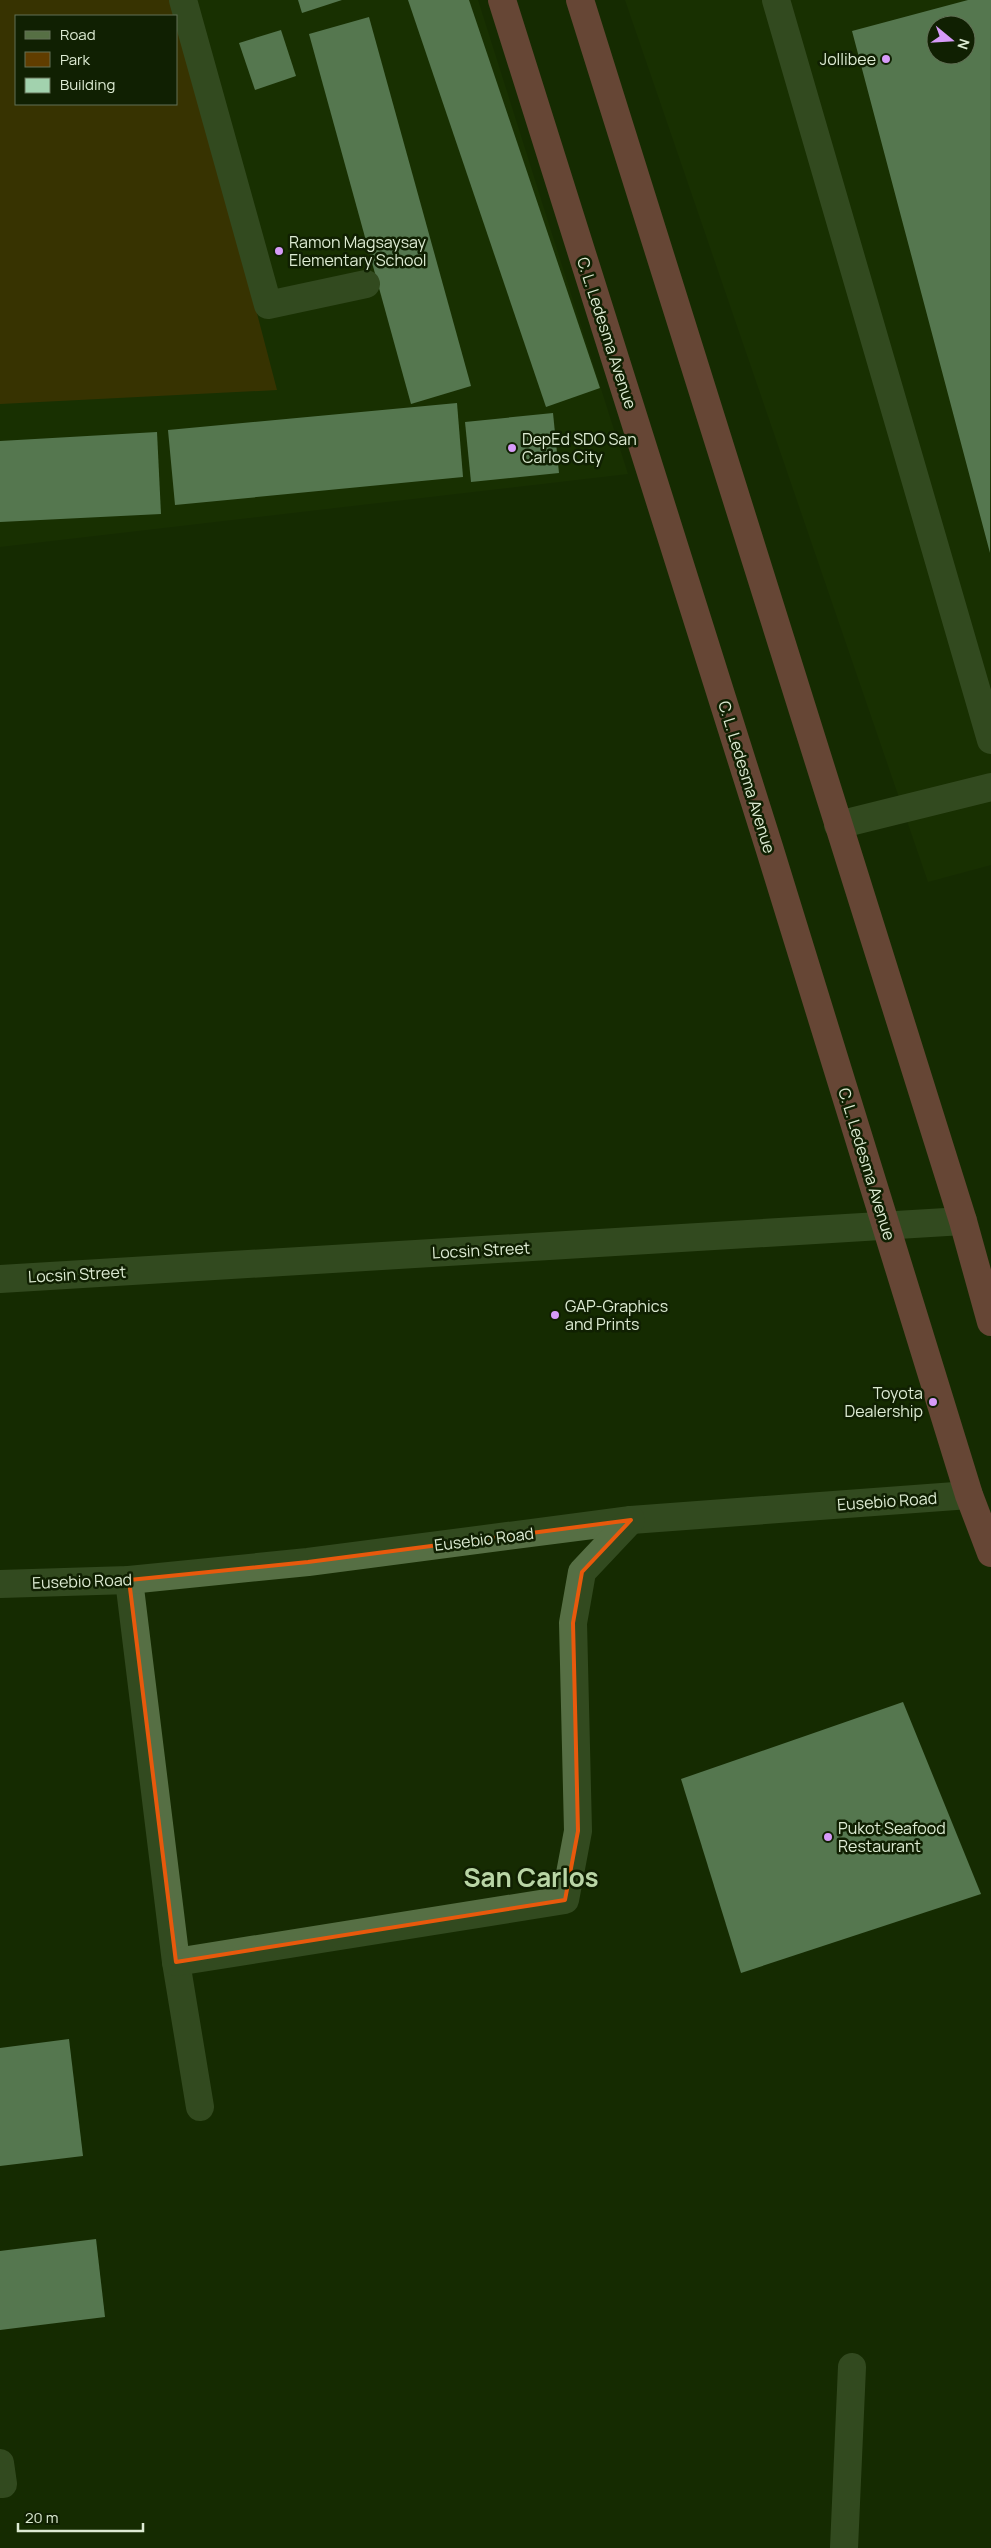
<svg xmlns="http://www.w3.org/2000/svg" width="991" height="2548" viewBox="0 0 991 2548" font-family="Manrope,sans-serif">
  <style>
    .built { fill: #1c3502; fill-rule: evenodd }
    .green { fill: #603d00; fill-rule: evenodd }
    .building { fill: #a2d2ae; fill-rule: evenodd }
    .lines { fill: none; stroke-linecap: round; stroke-linejoin: round }
    .minor { stroke: #566f44; stroke-width: 28 }
    .highway { stroke: #c76673; stroke-width: 28 }
    .marked { fill: none; stroke: #e8590c; stroke-width: 4; stroke-linejoin: round }
    .poi-dot { fill: #d79bf9; stroke: #102002; stroke-width: 2 }
    .labels { text-anchor: middle; stroke-width: 5; stroke-linejoin: round; paint-order: stroke }
    .poi-label { font-size: 16px; fill: #ddebd3; stroke: #102002; text-anchor: start }
    .street-label { font-size: 16px; fill: #ddebd3; stroke: #102002 }
    .town-label { font-size: 26px; font-weight: bold; fill: #b9d5a6; stroke: #102002 }
  </style>
  <rect width="100%" height="100%" fill="#162b02"/>
  <g class="built">
    <path d="M0 0H478L628 474 0 547ZM16 16H176V104H16Z"/>
    <path d="M625 0H991V865L928 882ZM936 25H966V55H936Z"/>
  </g>
  <path class="green" d="M0 0H175L277 390 0 404ZM16 16H176V104H16Z"/>
  <g class="building">
    <polygon points="298,0 342,0 302,13"/>
    <polygon points="408,0 469,0 600,388 546,407"/>
    <path d="M968 0H991L990 553 852 31ZM936 25H966V55H936Z"/>
    <polygon points="369,17 471,386 411,404 309,34"/>
    <polygon points="281,30 296,76 255,90 239,43"/>
    <polygon points="457,403 463,477 175,505 168,430"/>
    <polygon points="553,413 559,473 471,482 465,422"/>
    <polygon points="157,432 161,514 0,522 0,441"/>
    <polygon points="903,1702 981,1894 741,1973 681,1779"/>
    <polygon points="69,2039 83,2156 0,2166 0,2048"/>
    <polygon points="96,2239 105,2317 0,2330 0,2251"/>
  </g>
  <g class="lines">
    <g class="minor">
      <polyline points="183,0 268,305 366,284"/>
      <polyline points="776,0 991,740"/>
      <polyline points="838,825 991,787"/>
      <polyline points="0,1279 963,1221"/>
      <polyline points="129,1580 176,1962 200,2107"/>
      <polyline points="0,1584 129,1580 308,1562 631,1520 969,1495"/>
      <polyline points="176,1962 565,1900 578,1831 573,1623 582,1572 631,1520"/>
      <polyline points="0,2463 3,2484 0,2484"/>
      <polyline points="844,2548 852,2367"/>
    </g>
    <g class="highway">
      <polyline points="502,0 769,847 969,1495 991,1553"/>
      <polyline points="580,0 963,1221 991,1322"/>
    </g>
  </g>
  <path d="M0 0H991V2548H0ZM631 1520 582 1572 573 1623 578 1831 565 1900 176 1962 129 1580 308 1562Z" fill="#162b02" fill-opacity=".55" fill-rule="evenodd"/>
  <path class="marked" d="M631 1520 582 1572 573 1623 578 1831 565 1900 176 1962 129 1580 308 1562Z"/>
  <g class="poi-dot">
    <circle cx="886" cy="59" r="5"/>
    <circle cx="279" cy="251" r="5"/>
    <circle cx="512" cy="448" r="5"/>
    <circle cx="555" cy="1315" r="5"/>
    <circle cx="933" cy="1402" r="5"/>
    <circle cx="828" cy="1837" r="5"/>
  </g>
  <g class="labels">
    <g class="poi-label">
      <text x="876" y="65" text-anchor="end">Jollibee</text>
      <text x="289" y="248">Ramon Magsaysay<tspan x="289" dy="18">Elementary School</tspan></text>
      <text x="522" y="445">DepEd SDO San<tspan x="522" dy="18">Carlos City</tspan></text>
      <text x="565" y="1312">GAP-Graphics<tspan x="565" dy="18">and Prints</tspan></text>
      <text x="923" y="1399" text-anchor="end">Toyota<tspan x="923" dy="18">Dealership</tspan></text>
      <text x="838" y="1834">Pukot Seafood<tspan x="838" dy="18">Restaurant</tspan></text>
    </g>
    <g class="street-label">
      <text transform="translate(607 333) rotate(72)" y="6">C. L. Ledesma Avenue</text>
      <text transform="translate(747 777) rotate(73)" y="6">C. L. Ledesma Avenue</text>
      <text transform="translate(867 1164) rotate(73)" y="6">C. L. Ledesma Avenue</text>
      <text transform="translate(481 1250) rotate(-3)" y="6">Locsin Street</text>
      <text transform="translate(77 1274) rotate(-3)" y="6">Locsin Street</text>
      <text transform="translate(887 1501) rotate(-4)" y="6">Eusebio Road</text>
      <text transform="translate(484 1539) rotate(-7)" y="6">Eusebio Road</text>
      <text transform="translate(82 1581) rotate(-2)" y="6">Eusebio Road</text>
    </g>
    <g class="town-label">
      <text x="531" y="1887">San Carlos</text>
    </g>
  </g>
  <rect x="15" y="15" width="162" height="90" fill="#102002" stroke="#627156"/>
  <rect x="25" y="31" width="25" height="8" fill="#566f44" stroke="#627156"/>
  <text x="60" y="40" font-size="15" fill="#ddebd3">Road</text>
  <rect x="25" y="52" width="25" height="15" fill="#603d00" stroke="#627156"/>
  <text x="60" y="65" font-size="15" fill="#ddebd3">Park</text>
  <rect x="25" y="78" width="25" height="15" fill="#a2d2ae" stroke="#627156"/>
  <text x="60" y="90" font-size="15" fill="#ddebd3">Building</text>
  <g transform="translate(951 40) rotate(108)"><circle r="24" fill="#102002" stroke="#627156"/>
  <path d="M0-4L9 19L0 12L-9 19Z" fill="#d79bf9"/>
  <text y="-8" font-size="14" font-weight="bold" text-anchor="middle" fill="#ddebd3">N</text>
  </g>
  <path d="M18 2523v8h125v-8" fill="none" stroke="#ddebd3" stroke-width="2.5"/>
  <text x="25" y="2523" font-size="15" fill="#ddebd3" stroke="#102002" stroke-width="4" paint-order="stroke">20 m</text>
</svg>
